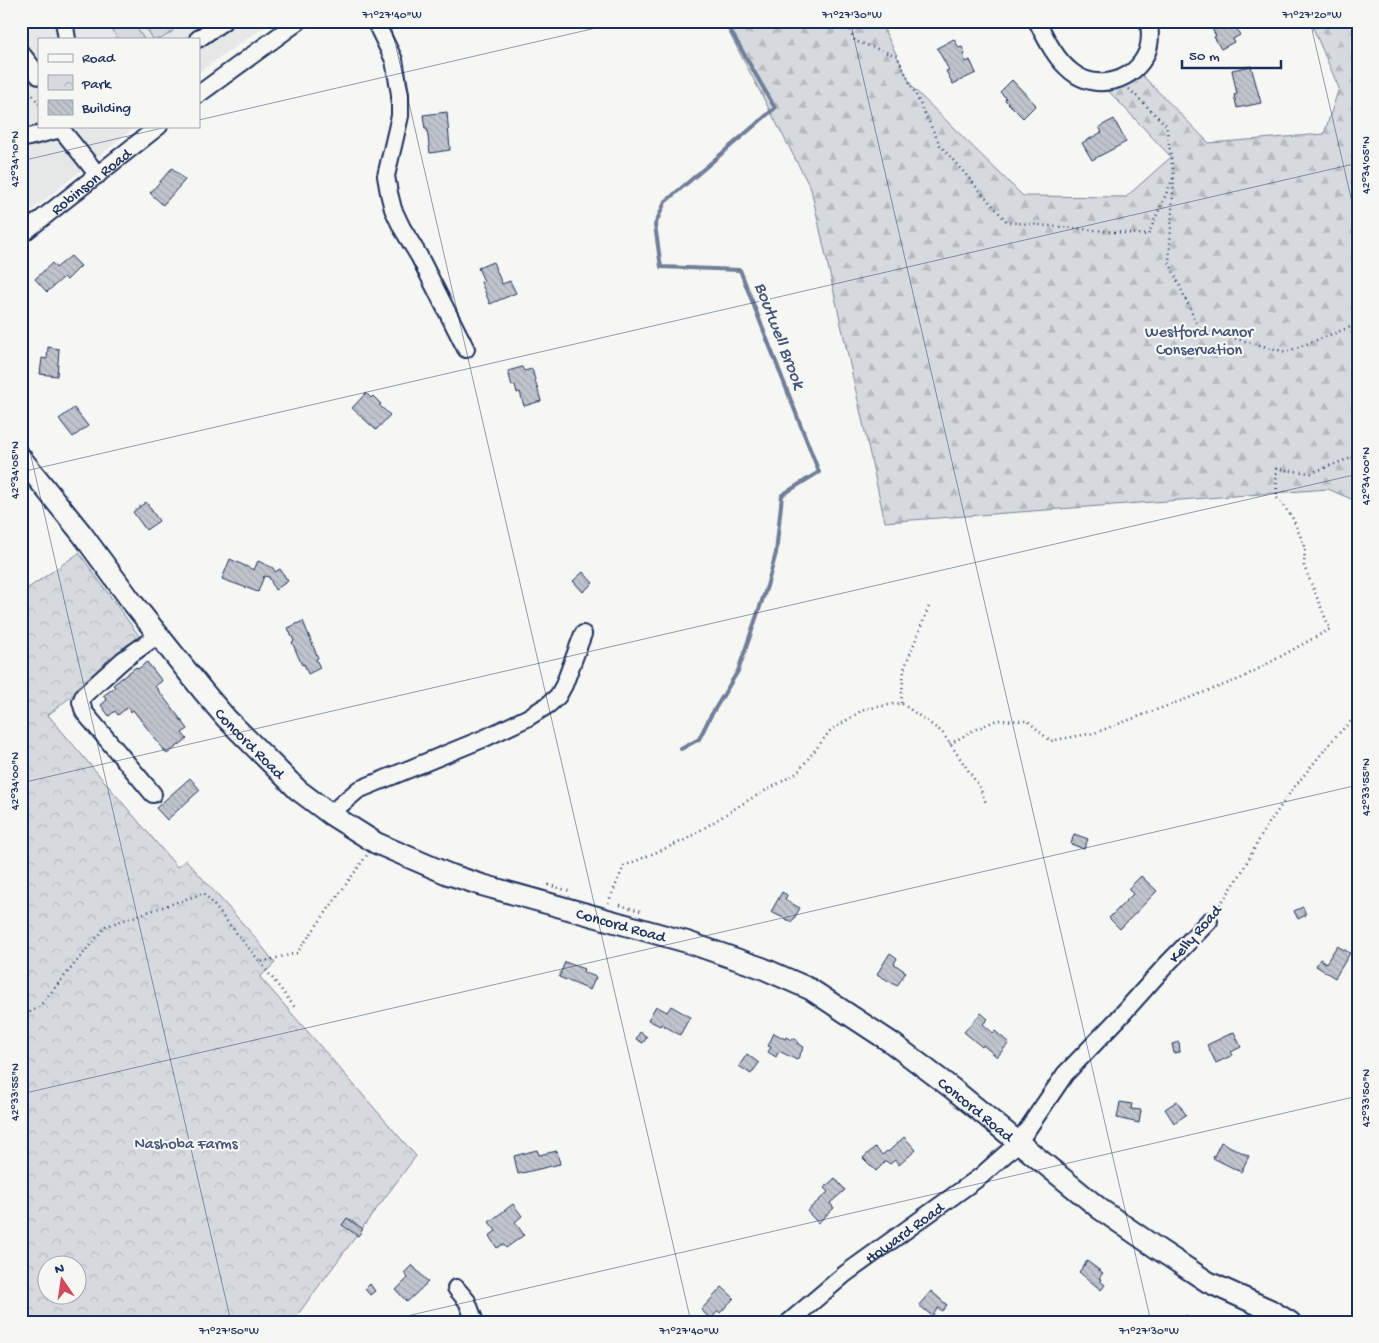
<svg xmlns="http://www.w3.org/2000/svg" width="1379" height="1343" viewBox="0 0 1379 1343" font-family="'Gochi Hand',sans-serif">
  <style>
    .built { fill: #e6e7e7 }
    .forest { fill: url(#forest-firs); stroke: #78849e }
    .park { fill: url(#park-crowns); stroke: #78849e; fill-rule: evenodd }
    .pitch { fill: #d6d9dd; stroke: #78849e }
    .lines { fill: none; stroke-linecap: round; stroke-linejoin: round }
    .stream { stroke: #717e99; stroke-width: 4 }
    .building { fill: url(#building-back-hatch); stroke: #1b2f5e }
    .minor-casing { stroke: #1b2f5e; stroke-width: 20 }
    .major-casing { stroke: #1b2f5e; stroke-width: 24 }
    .path { stroke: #1b2f5e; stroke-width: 2.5; stroke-dasharray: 1 4; stroke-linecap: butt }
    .minor { stroke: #f6f6f2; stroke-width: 16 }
    .major { stroke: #f6f6f2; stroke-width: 20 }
    .ticks { fill: none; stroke: #1b2f5e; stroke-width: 1; stroke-opacity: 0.45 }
    .labels { text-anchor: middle; stroke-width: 4.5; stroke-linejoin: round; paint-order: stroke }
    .street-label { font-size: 16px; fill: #1b2f5e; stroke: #f6f6f2 }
    .park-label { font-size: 16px; fill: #405177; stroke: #f6f6f2 }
    .water-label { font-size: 18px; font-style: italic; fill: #46567b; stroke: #f6f6f2 }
    .neatline { fill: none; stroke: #1b2f5e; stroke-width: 2 }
    .ticks-label { font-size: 12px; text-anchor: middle; fill: #1b2f5e }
  </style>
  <defs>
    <pattern id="forest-firs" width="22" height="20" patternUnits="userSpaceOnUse" patternTransform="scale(1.25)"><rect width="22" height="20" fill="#d6d9dd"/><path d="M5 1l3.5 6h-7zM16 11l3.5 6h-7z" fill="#b7bbc0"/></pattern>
    <pattern id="park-crowns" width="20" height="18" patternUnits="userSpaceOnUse" patternTransform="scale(1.25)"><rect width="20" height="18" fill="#d6d9dd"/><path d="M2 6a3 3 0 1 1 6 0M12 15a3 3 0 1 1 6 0" fill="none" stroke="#b7bbc0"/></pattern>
    <pattern id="building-back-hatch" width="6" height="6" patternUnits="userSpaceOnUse" patternTransform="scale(1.25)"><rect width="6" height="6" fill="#c0c4cd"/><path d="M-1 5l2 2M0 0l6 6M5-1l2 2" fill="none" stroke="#a4a9b2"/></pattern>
  </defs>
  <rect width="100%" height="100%" fill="#f6f6f2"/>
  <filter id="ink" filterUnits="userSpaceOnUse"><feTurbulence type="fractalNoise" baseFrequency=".02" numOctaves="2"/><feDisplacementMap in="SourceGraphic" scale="10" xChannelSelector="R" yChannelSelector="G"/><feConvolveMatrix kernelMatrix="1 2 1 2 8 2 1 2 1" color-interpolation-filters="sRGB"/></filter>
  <g filter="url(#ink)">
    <polygon class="built" points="21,21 273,21 199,72 199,39 39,39 39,126 136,126 21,219"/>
    <polygon class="forest" points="723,21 880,21 912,87 1023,196 1126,197 1171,157 1100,82 1135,68 1209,143 1324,134 1339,88 1310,21 1358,21 1358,502 1328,489 885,522 811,189"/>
    <path class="park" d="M79 553 142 640 48 715 177 867 186 860 253 935 275 963 260 977 416 1156 292 1322H21V593ZM48 1266H78V1296H48Z"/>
    <g class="pitch">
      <polygon points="106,21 132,21 144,39 118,39"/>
      <polygon points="142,21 167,21 173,31 161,39 153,39"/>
    </g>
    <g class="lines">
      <polyline class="stream" points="681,749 699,739 710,717 738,671 767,586 776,553 782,495 819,472 740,270 661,267 655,225 665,202 775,108 725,21"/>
    </g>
    <g class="building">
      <polygon points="1211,21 1232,21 1240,35 1233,39 1234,42 1221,49 1214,37 1216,36 1211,27 1214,26"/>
      <polygon points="954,39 959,48 962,47 965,54 963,55 966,62 970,60 976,73 953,84 946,71 949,70 937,48"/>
      <polygon points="1251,66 1261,103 1237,108 1234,95 1237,94 1232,70"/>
      <polygon points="1012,80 1036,105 1023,118 1005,100 1006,98 1000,92"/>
      <polygon points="447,112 450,150 430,153 427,129 425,129 423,115"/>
      <polygon points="1114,119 1126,142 1092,160 1082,143 1102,132 1099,127"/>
      <polygon points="172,168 185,180 163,205 150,193"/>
      <polygon points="71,256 81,266 67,280 64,277 47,292 35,279 52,263 56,268"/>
      <polygon points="493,262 502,284 510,281 516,293 490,304 481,282 484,281 478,268"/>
      <polygon points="48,347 59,349 57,376 40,374 42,358 47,359"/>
      <polygon points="522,367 524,371 532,369 541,401 524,406 520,392 517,393 515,385 512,386 508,371"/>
      <polygon points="366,393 371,398 373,396 381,404 379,405 390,415 376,430 352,408"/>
      <polygon points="74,408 88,426 73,437 59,419"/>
      <polygon points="146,502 159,521 146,530 133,512"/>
      <polygon points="230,559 254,570 258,561 273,568 275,572 280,569 288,581 275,590 269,577 264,576 258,592 222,579"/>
      <polygon points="583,572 593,583 583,592 573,581"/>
      <polygon points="303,621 318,658 316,659 320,668 308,674 304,664 302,665 292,642 294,641 288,628"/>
      <polygon points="147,662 162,681 155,686 188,729 182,733 187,739 167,754 133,710 131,712 128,707 118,715 115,711 109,716 101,705 107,700 103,696 115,687 113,685 136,667 138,669"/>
      <polygon points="190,778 200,790 167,820 156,808"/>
      <polygon points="1074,834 1088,839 1084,849 1071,844"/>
      <polygon points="1141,876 1157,891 1120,929 1109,918 1133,894 1128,889"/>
      <polygon points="782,892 787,895 785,900 800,908 792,922 771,912"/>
      <polygon points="1303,907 1306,915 1298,919 1294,911"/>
      <polygon points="1337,946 1350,953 1335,978 1316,966 1320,959 1326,963"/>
      <polygon points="890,953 897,958 894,964 906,972 897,986 877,974"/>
      <polygon points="565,962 584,969 583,972 596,977 590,990 559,977"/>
      <polygon points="656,1006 667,1012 671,1006 690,1017 680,1035 661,1024 660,1026 648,1020"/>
      <polygon points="981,1013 988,1019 983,1024 993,1033 995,1031 1009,1043 997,1057 983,1045 982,1047 964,1032"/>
      <polygon points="640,1032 647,1037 643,1043 636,1039"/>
      <polygon points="1234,1032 1241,1047 1231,1052 1233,1055 1216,1063 1207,1045"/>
      <polygon points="774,1033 785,1039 786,1037 791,1040 793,1038 798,1041 797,1043 804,1047 797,1060 779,1051 776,1057 768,1052 771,1047 768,1046"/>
      <polygon points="1179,1042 1180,1052 1174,1053 1172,1044"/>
      <polygon points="747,1054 759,1063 751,1074 739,1066"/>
      <polygon points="1177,1101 1186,1115 1174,1123 1165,1109"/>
      <polygon points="1120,1102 1132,1104 1131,1109 1141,1110 1139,1123 1117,1118"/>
      <polygon points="904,1137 916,1150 899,1165 895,1160 890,1164 886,1161 876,1171 863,1158 875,1147 882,1155 887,1151 888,1152"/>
      <polygon points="1221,1142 1249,1156 1241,1172 1213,1158"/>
      <polygon points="537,1150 539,1155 557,1151 560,1164 518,1174 514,1156"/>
      <polygon points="835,1178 845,1190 830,1203 834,1208 818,1223 807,1211 828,1192 824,1188"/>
      <polygon points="513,1204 522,1216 515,1222 524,1235 506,1248 503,1244 497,1248 489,1236 496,1231 489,1222"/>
      <polygon points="347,1218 363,1229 358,1236 342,1225"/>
      <polygon points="1087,1261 1103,1273 1099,1278 1101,1279 1100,1281 1105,1285 1101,1290 1079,1272"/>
      <polygon points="412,1265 428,1282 407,1302 396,1290 408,1278 404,1273"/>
      <polygon points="370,1284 375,1291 370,1295 365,1289"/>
      <polygon points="722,1287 734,1298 720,1313 718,1311 711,1319 701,1310"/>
      <polygon points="931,1291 947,1305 942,1311 938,1308 932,1316 919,1305"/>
      <polygon points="1186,1315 1195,1322 1181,1322"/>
    </g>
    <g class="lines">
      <defs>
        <g id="minor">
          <polyline points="64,21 67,39"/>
          <polyline points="375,21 394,60 400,94 400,116 386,176 389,193 393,209 402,228 419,256 466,349"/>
          <path d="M1037 21C1046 39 1056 60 1072 72 1097 92 1135 81 1147 52 1151 42 1150 32 1149 21"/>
          <polyline points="198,39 224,21"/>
          <polyline points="21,53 39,76"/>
          <polyline points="199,94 299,21"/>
          <polyline points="21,139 61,129 98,175"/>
          <path id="s1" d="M21 235 159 126"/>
          <polyline points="153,794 84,712 81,702 84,695 123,660 158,635"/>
          <polyline points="330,814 358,790 485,738 527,718 548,705 558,696 564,685 583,634"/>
          <polyline points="456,1288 467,1301 475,1322"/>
          <path id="s2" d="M789 1322 845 1274 981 1176 1018 1143 1065 1074 1117 1020 1167 964 1209 921"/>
        </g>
        <g id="major">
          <path id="s3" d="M21 458 82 534 132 602 203 691 226 718 298 790 330 814 376 843 448 874 482 885 687 942 762 968 810 989 892 1043 953 1089 1100 1209 1155 1247 1208 1282 1270 1310 1290 1322"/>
        </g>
      </defs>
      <use href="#minor" class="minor-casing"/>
      <use href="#major" class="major-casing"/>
      <g class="path">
        <polyline points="37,21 50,23"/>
        <polyline points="846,21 855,41 897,56 940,145 1007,222 1148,235 1174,176"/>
        <polyline points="21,79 39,104"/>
        <polyline points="1129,89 1166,125 1174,176 1169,262 1199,329 1286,352 1358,324"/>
        <polyline points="901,703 904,669 930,604"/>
        <polyline points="950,744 972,731 997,720 1028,721 1050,741 1094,733 1240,679 1330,629 1304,566 1305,547 1292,517 1277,498 1276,469 1311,473 1358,455"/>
        <polyline points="548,885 570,891"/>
        <polyline points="608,903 624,866 685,840 747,801 797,773 830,731 864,709 901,703 942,732 979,786 986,803"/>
        <polyline points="620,905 644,912"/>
        <polyline points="1217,909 1239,877 1265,829 1292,790 1336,736 1358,714"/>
        <polyline points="260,962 296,1009"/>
        <polyline points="21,1017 39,1007 106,926 204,893 260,962 297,953 367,855"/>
      </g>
      <use href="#minor" class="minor"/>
      <use href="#major" class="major"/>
    </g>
  </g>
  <path class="ticks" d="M390 21 691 1322M850 21 1151 1322M1310 21 1358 228M199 120 626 21M21 161 171 126M21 413 231 1322M21 472 1358 163M21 783 1358 474M21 1094 1358 785M381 1322 1358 1096"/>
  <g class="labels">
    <g class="street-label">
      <text dy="6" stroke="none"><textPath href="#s1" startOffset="88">Robinson Road</textPath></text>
      <text dy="6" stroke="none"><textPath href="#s3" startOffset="366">Concord Road</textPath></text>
      <text dy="6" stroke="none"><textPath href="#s3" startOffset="786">Concord Road</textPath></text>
      <text transform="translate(1194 933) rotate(-49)" y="6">Kelly Road</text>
      <text dy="6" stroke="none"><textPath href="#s3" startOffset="1191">Concord Road</textPath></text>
      <text dy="6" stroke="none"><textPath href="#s2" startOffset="146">Howard Road</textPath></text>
    </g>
    <g class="park-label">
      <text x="1199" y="336">Westford Manor<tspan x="1199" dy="18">Conservation</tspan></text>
      <text x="186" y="1148">Nashoba Farms</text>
    </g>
    <g class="water-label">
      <text transform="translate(781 335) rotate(69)" y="6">Boutwell Brook</text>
    </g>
  </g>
  <rect width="1379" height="1343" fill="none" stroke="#f6f6f2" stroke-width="55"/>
  <rect x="38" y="38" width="162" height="90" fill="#f6f6f2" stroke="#9ea6b7"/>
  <rect x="48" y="54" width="25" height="8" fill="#f6f6f2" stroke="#9ea6b7"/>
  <text x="82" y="62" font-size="15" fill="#1b2f5e">Road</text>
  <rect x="48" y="75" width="25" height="15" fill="url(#park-crowns)" stroke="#9ea6b7"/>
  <text x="82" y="88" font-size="15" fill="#1b2f5e">Park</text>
  <rect x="48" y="100" width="25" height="15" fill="url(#building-back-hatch)" stroke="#9ea6b7"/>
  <text x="82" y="112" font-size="15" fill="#1b2f5e">Building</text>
  <g transform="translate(62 1280) rotate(347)"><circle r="24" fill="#f6f6f2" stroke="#9ea6b7"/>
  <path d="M0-4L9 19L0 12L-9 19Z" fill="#d1495b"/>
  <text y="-8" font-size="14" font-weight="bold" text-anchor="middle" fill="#1b2f5e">N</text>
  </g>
  <path d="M1182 60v8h99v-8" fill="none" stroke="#1b2f5e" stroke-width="2.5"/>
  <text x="1189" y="60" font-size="15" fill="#1b2f5e" stroke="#f6f6f2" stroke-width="4" paint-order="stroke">50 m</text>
  <rect x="28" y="28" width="1324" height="1288" class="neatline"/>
  <g class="ticks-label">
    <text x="392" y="18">71°27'40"W</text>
    <text x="852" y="18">71°27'30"W</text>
    <text x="1312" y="18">71°27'20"W</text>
    <text transform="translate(14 159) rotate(-90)" y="4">42°34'10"N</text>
    <text transform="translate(1365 165) rotate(-90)" y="4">42°34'05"N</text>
    <text transform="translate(14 470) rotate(-90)" y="4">42°34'05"N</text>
    <text transform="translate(1365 476) rotate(-90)" y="4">42°34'00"N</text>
    <text transform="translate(14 781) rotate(-90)" y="4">42°34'00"N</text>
    <text transform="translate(1365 787) rotate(-90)" y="4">42°33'55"N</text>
    <text transform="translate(14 1092) rotate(-90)" y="4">42°33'55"N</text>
    <text transform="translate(1365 1098) rotate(-90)" y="4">42°33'50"N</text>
    <text x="229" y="1334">71°27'50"W</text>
    <text x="689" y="1334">71°27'40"W</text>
    <text x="1149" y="1334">71°27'30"W</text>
  </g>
</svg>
